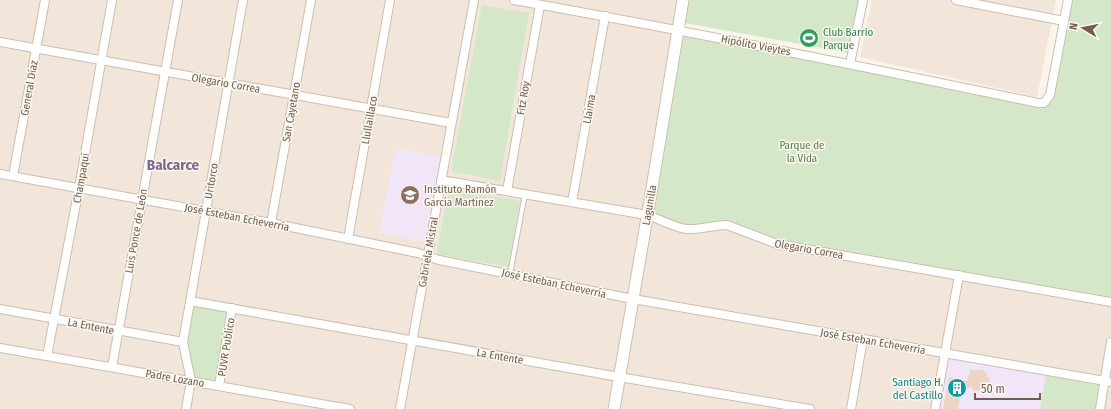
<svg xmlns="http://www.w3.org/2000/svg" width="1111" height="409" viewBox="0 0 1111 409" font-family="'Fira Sans Condensed',sans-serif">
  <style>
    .residential { fill: #f1e6d9 }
    .education { fill: #f1e6f7 }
    .green { fill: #d5e7c9 }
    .building { fill: #edd5c4 }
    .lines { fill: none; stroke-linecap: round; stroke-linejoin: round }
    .lane-casing { stroke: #cbbdb1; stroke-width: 6 }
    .street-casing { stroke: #cbbdb1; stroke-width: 10 }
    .secondary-casing { stroke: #cebdae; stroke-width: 13 }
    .lane { stroke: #fff; stroke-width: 4 }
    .street { stroke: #fff; stroke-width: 8 }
    .secondary { stroke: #fff; stroke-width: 11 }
    .labels { text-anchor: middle; stroke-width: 3; stroke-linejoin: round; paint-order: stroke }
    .leisure-label { font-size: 11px; fill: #27864d; stroke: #fdf8f0; text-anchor: start }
    .street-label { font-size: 11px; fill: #725d50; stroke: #fdf8f0 }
    .park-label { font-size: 11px; fill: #597c4c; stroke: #fdf8f0 }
    .education-label { font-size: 11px; fill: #785e54; stroke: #fdf8f0; text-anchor: start }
    .culture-label { font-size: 11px; fill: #0d838f; stroke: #fdf8f0; text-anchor: end }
    .district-label { font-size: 15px; font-weight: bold; fill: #82678e; stroke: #fdf8f0 }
  </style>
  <rect width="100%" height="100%" fill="#faf4ea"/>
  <g class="residential">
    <polygon points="0,0 683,0 648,215 718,225 1111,302 1111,409 0,409"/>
    <polygon points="872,0 1056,0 1037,97 860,57"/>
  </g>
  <g class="education">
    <polygon points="396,149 441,156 425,242 379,233"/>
    <polygon points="948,358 1046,375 1040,409 940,409"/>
  </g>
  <g class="green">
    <polygon points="689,0 859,0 849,53 685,23"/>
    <polygon points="1068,0 1111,0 1111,302 777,244 736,228 699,229 648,215 678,30 1044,103"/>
    <polygon points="482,5 529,13 500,181 451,171"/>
    <polygon points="448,189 520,201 509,267 437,254"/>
    <polygon points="193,304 228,310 216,381 195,378 187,339"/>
    <polygon points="1046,375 1099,385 1095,409 1040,409"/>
  </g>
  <polygon class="building" points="971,370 984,370 990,380 984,391 973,390 971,386 961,393 958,409 943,409 949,377 967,381"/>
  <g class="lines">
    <defs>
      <polyline id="lane" points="510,274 525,194"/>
      <g id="street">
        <path d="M514 0C689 31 864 67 1038 103H1044L1050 95 1068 0"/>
        <polyline points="956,0 1064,21"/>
        <polyline points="0,42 451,123"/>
        <polyline points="850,64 863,0"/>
        <polyline points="0,174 271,223 418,253 439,260 633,299 1111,382"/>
        <polyline points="13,176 45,0"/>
        <path d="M441 180 647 215C660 219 673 227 686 229 700 230 713 225 727 225L777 244 1111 302"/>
        <polyline points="507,191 540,5"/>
        <polyline points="572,202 605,16"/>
        <polyline points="271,223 311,0"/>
        <polyline points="348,239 390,0"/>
        <polyline points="190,301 619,377 810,409"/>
        <polyline points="0,309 183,342"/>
        <polyline points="0,348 350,409"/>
        <polyline points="47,356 79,188 112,0"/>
        <polyline points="112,367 178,0"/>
        <polyline points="219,386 232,308"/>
        <polyline points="186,409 191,381 183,342 243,0"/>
        <polyline points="400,409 474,0"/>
        <polyline points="851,409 863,339"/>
        <polyline points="935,409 959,275"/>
        <polyline points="1100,409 1111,342"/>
      </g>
      <polyline id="secondary" points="614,409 649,206 683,0"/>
    </defs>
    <use href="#lane" class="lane-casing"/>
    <use href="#street" class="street-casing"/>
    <use href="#secondary" class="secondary-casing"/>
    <use href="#lane" class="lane"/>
    <use href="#street" class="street"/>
    <use href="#secondary" class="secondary"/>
  </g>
  <defs>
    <symbol id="stadium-disc" viewBox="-11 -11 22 22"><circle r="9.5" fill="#2e9e5b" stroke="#fdf8f0"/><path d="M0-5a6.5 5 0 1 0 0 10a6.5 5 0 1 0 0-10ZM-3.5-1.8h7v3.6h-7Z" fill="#fff"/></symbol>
    <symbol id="school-disc" viewBox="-11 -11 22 22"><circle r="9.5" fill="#8d6e63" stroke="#fdf8f0"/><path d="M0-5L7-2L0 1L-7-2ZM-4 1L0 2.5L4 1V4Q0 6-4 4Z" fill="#fff"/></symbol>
    <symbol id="building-disc" viewBox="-11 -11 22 22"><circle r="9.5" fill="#0f9aa8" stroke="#fdf8f0"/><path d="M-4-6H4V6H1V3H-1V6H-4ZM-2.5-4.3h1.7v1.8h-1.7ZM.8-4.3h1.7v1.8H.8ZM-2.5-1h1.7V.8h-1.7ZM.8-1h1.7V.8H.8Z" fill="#fff"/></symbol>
  </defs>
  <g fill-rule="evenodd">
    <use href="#stadium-disc" x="798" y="27" width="22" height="22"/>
    <use href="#school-disc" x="399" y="184" width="22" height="22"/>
    <use href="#building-disc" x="946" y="377" width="22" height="22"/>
  </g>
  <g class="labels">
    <g class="leisure-label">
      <text x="823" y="36">Club Barrio<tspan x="823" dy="13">Parque</tspan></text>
    </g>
    <g class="street-label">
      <text transform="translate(756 45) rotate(11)" y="4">Hipólito Vieytes</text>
      <text transform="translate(226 83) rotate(10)" y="4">Olegario Correa</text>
      <text transform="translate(29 88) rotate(-80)" y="4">General Díaz</text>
      <text transform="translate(523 98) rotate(-80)" y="4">Fitz Roy</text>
      <text transform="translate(589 109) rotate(-80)" y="4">Llaima</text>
      <text transform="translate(291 112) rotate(-80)" y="4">San Cayetano</text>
      <text transform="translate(369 120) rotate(-80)" y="4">Llullaillaco</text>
      <text transform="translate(81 178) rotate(-80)" y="4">Champaquí</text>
      <text transform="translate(211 181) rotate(-80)" y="4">Uritorco</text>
      <text transform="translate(649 205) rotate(-80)" y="4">Lagunilla</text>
      <text transform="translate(237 217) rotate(11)" y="4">José Esteban Echeverría</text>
      <text transform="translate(136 231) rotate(-80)" y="4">Luis Ponce de León</text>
      <text transform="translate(809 249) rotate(10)" y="4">Olegario Correa</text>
      <text transform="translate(428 252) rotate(-80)" y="4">Gabriela Mistral</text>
      <text transform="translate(554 283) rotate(12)" y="4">José Esteban Echeverría</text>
      <text transform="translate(91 326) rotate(11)" y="4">La Entente</text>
      <text transform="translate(873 341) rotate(10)" y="4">José Esteban Echeverría</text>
      <text transform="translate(226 347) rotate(-81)" y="4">PUVR Publico</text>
      <text transform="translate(500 356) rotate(10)" y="4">La Entente</text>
      <text transform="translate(175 378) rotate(10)" y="4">Padre Lozano</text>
    </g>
    <g class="park-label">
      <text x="802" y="149">Parque de<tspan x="802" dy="13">la Vida</tspan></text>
    </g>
    <g class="education-label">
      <text x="424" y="193">Instituto Ramón<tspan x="424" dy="13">García Martínez</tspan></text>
    </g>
    <g class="culture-label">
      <text x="943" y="386">Santiago H.<tspan x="943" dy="13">del Castillo</tspan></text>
    </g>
    <g class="district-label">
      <text x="173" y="170">Balcarce</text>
    </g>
  </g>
  <g transform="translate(1083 28) rotate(280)" stroke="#fdf8f0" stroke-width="3" paint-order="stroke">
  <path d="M0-3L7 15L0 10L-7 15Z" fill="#725d50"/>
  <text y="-6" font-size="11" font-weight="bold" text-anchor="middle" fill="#725d50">N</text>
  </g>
  <path d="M975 393v6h65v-6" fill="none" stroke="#725d50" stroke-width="2"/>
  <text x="981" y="393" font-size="12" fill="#725d50" stroke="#fdf8f0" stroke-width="3" paint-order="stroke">50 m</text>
</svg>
